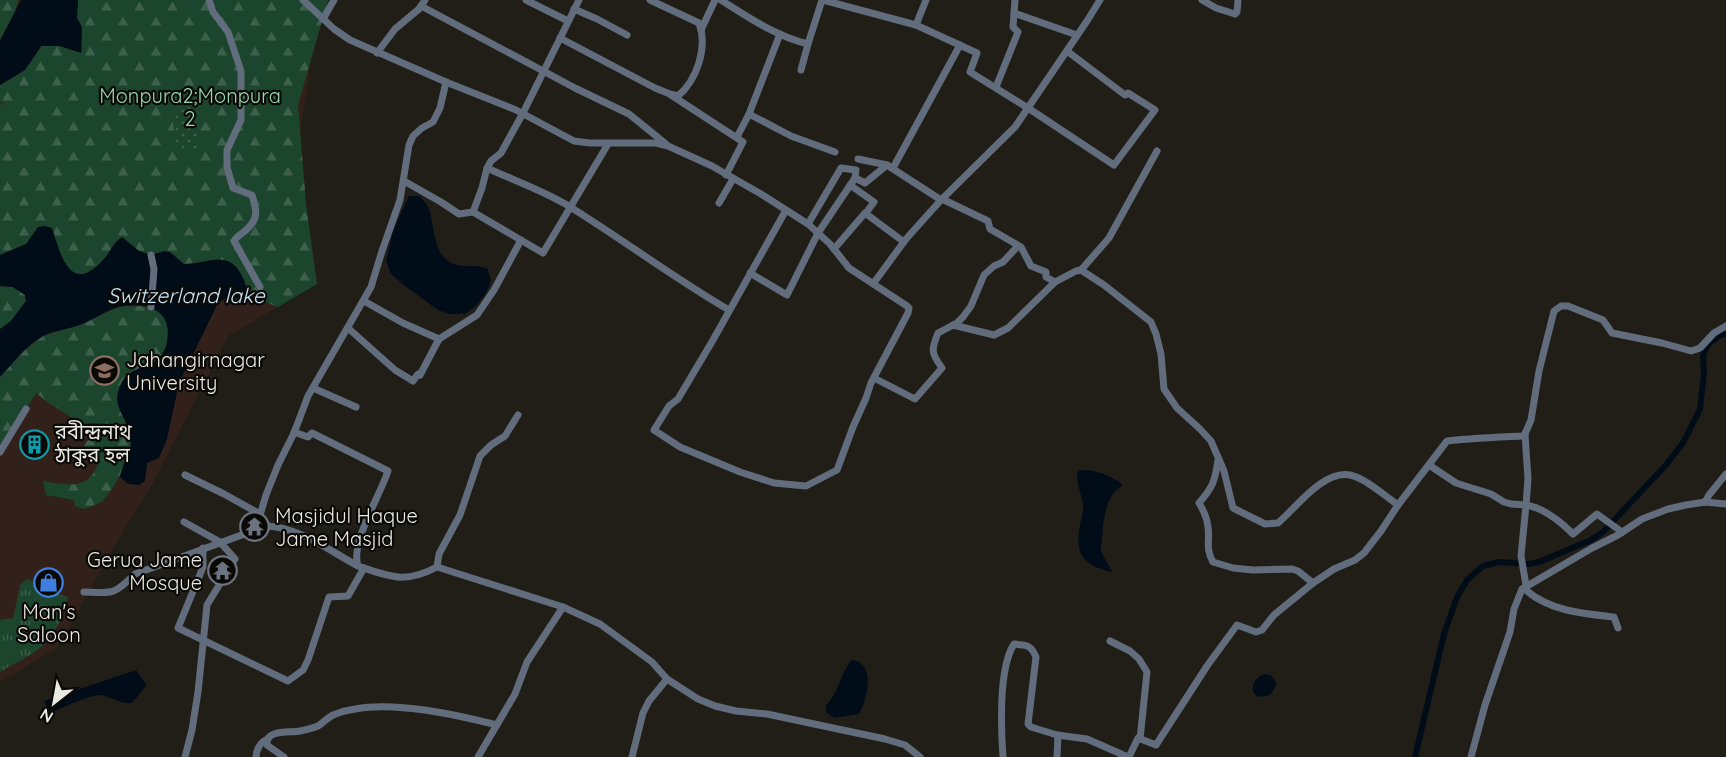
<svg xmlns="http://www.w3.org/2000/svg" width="1726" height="757" viewBox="0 0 1726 757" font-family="Quicksand,'Noto Sans Bengali',sans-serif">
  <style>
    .education { fill: #32211a }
    .grass { fill: url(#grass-tufts) }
    .forest { fill: url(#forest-firs) }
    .park { fill: url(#park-dots) }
    .water { fill: #000d19 }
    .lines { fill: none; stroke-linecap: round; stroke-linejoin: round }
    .canal { stroke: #000d19; stroke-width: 6 }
    .minor { stroke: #616d7d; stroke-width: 7 }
    .labels { text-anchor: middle; stroke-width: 4.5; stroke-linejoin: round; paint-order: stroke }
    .park-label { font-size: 20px; fill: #95dbaf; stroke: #0a0906 }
    .poi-label { font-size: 20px; fill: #ebe9e4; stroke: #0a0906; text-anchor: start }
    .water-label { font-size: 21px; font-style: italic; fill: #c8e2f4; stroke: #0a0906 }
  </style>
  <defs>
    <pattern id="grass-tufts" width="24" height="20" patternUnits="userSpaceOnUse" patternTransform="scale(1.5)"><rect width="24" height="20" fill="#1c452e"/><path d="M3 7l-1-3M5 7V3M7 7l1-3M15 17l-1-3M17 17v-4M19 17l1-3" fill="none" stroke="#3d604c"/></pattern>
    <pattern id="forest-firs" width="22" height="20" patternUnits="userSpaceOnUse" patternTransform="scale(1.5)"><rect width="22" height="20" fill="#1c452e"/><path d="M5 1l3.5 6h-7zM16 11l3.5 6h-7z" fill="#3d604c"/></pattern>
    <pattern id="park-dots" width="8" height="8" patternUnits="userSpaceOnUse" patternTransform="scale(1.5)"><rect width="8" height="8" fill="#1c452e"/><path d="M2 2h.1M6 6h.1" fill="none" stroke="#3d604c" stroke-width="1.8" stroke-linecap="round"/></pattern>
  </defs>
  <rect width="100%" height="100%" fill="#211e18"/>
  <polygon class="education" points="0,0 326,0 314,44 300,129 306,204 317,284 228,336 152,485 125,528 57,648 0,682"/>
  <path class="grass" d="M28 579 47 590 68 597C65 614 54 635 41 647 34 654 10 666 0 672V620L13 618 21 583Z"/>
  <g class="forest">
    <polygon points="0,0 18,0 15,12 0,39"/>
    <path d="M78 0H328L298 105 306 204 317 284 278 307 251 297 237 267 218 260 184 264 139 251 122 237C111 245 112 250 104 259 71 296 61 257 52 228L26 244 0 255V103L7 106 0 101V85L25 70 42 46H60L79 52 82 50V28L77 18Z"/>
    <polygon points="0,286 13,287 25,295 26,301 11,321 0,329"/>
    <path d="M124 306C133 307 145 305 153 308 173 316 171 349 156 361 143 372 131 368 121 384L125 422 130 433 131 444 120 475 110 492 102 502 84 509 75 506 74 500 46 495 43 481C56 483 75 488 87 480 92 477 97 467 100 461L82 449 93 431 49 403 36 393 0 452V377L24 351 43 336 83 324 116 308Z"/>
  </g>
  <polygon class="park" points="194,109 201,149 178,153 171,112"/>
  <g class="water">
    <polygon points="21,0 78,0 77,18 82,27 81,53 60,46 41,46 25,70 0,85 0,41"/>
    <path d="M409 196H419C422 199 426 203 428 207 436 226 431 251 451 263 463 269 475 263 488 269L491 281 486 293 476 306 465 314H449L438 310 405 286 391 274 386 261 393 231Z"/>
    <path d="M45 226 52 228C61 257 71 296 104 259 112 250 111 245 122 237L139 251 151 255 164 251 170 252 184 264C205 265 227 248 241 274 244 280 247 285 246 292 235 303 226 295 218 303L179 383 167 439 159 458 147 463 145 481 139 485 128 484 120 477C122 465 130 454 131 442 132 418 107 409 122 382 134 360 167 374 168 332 168 305 135 301 115 308 104 312 93 319 82 324 70 329 54 330 43 336 26 345 13 363 0 377V329L11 321 26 301 25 295 13 287 0 286V255L26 244 38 227Z"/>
    <path d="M1082 470C1096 470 1109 475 1121 483L1122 486C1102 498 1104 526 1101 546V551L1112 572C1088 566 1075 558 1079 531 1080 522 1084 512 1083 503 1081 491 1075 484 1078 471Z"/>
    <path d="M851 660C877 661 867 700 859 714L834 718 826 712V706L834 695 844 672Z"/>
    <path d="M136 670 146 684 145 687 132 703C122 705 111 696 100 695 89 695 66 707 54 711 48 709 46 707 44 701Z"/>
    <path d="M1265 674 1271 675 1277 684 1271 694C1250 705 1246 680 1265 674Z"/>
  </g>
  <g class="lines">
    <polyline class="canal" points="1415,757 1444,634 1457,597 1467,580 1483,566 1499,562 1529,564 1539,562 1591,540 1603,532 1665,466 1683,443 1700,409 1704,374 1703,355 1706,348 1712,341 1722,334 1726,334"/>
    <g class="minor">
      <path d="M209 0 213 12 228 32 241 71V120L227 150V167L233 188 252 195C257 211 259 219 245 231 240 235 237 236 234 241L260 287"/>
      <polyline points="303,0 334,29 350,40 446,82 516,110 574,141 590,143 656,143 668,146 712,166 761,194 808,224 830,244 849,268 907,306 909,308 908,313 871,383 866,398 853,427 837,470 806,486 774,483 740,472 680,447 654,430 669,406 678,399 713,340 786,210"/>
      <polyline points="526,0 568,21"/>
      <path d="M579 0 523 113 501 153 491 161 487 168C513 180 542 190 567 205 622 239 674 278 729 310"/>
      <path d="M721 0C749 18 776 36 808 44L822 0"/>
      <polyline points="823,0 916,25"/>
      <polyline points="926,0 916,25 977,53 970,72 1028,108 1114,165 1155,110 1128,93 1125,95 1067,51"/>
      <polyline points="1202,0 1216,8 1235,14 1237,12 1238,0"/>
      <polyline points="421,6 575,88 629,114 666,144"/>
      <polyline points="574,9 597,19 627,35"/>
      <polyline points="1014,13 1077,35"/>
      <polyline points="323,19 334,0"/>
      <polyline points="701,30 715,0"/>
      <path d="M560 38 655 88 670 94 678 96C697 80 708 47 699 23L650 0"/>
      <polyline points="377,53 395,29 419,9 425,0"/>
      <polyline points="801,70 808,44"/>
      <polyline points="996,87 1018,32 1013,27 1015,0"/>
      <polyline points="671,95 743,142 726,175"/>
      <polyline points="749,114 791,136 835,152"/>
      <polyline points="737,137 749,114 780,34"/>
      <polyline points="858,159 887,165"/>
      <polyline points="893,168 960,45"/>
      <polyline points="404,181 441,202 459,214 473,212 482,188 487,168"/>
      <polyline points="850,185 874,202 866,213"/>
      <path d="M942 199 988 221 990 229 1021 247 1031 266 1046 272V277L1055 282 1076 271 1081 270 1104 285 1151 322 1156 334 1161 354 1164 389 1177 408 1200 429 1211 441 1224 471 1233 508 1265 524 1278 523C1296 508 1323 470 1350 475 1365 478 1385 496 1398 505L1381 531 1364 553 1355 560 1334 569 1313 583 1274 615 1262 630 1256 632 1237 625 1207 666 1156 745 1138 738 1129 757"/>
      <polyline points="719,203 733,179"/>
      <polyline points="473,212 543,253 608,144"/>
      <polyline points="808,224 841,168 856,170 855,178"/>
      <polyline points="834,249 865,213 904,242"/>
      <polyline points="1081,270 1109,238 1157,151"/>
      <polyline points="750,273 787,295 818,233 855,178 865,183 887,165 941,200"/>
      <polyline points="873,284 906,239 941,200 1015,127 1087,21 1100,0"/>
      <polyline points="364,301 403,323 439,339 477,315 494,290 521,240"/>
      <polyline points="151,307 154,269 151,255"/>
      <polyline points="953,325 994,335 1008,328 1055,282"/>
      <polyline points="348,328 395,370 413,381 418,374 420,375 439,339"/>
      <path d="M874 378 915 399 942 368C931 353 931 350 938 333L957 323 963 317 971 306 984 275 994 266 1003 262 1018 246"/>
      <polyline points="313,388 356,407"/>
      <polyline points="518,415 505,436 491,445 480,456 460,515 439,554 437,567 563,607 600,624 652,662 667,679 698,699 715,706 736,711 767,714 885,739 905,745 920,757"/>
      <path d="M294 432 308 437 312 433 388 471C380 496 350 543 358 566 390 577 405 584 437 567"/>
      <path d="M1525 434 1528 479 1526 505C1544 508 1560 521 1573 534L1597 514 1622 532"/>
      <polyline points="0,452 26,409"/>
      <path d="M1218 460C1215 481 1213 487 1199 503 1204 511 1207 518 1208 527 1210 542 1205 547 1213 562L1233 568 1253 570 1292 569 1298 571 1313 583"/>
      <path d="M1429 465 1456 483 1491 494 1504 502 1511 504 1526 505 1521 556 1527 591C1550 611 1585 614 1614 617L1618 628"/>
      <polyline points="185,475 224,494 260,514"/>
      <polyline points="1705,502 1709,495 1726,474"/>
      <path d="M1398 505 1447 441C1472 438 1498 437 1524 436L1531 420 1539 371 1554 311 1561 306H1568L1603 320 1612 333 1662 343 1691 351 1700 348 1714 333 1726 326"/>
      <polyline points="184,522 220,542 235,559 207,605 198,692 192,730 185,757"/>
      <polyline points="256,529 266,495 278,465 294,433 308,396 371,287 382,251 400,200 409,145 413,136 422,128 433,122 440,108 446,82"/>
      <polyline points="203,548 203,567 178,628 288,681 303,670 308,660 329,597 348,596 364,568"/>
      <path d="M84 592C113 593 114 595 135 574L266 526C299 527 330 551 358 566"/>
      <polyline points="1110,641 1130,651 1139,659 1147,672 1140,739"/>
      <path d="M256 757C256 750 260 743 266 740"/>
      <path d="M284 757 267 745C265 729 290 733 300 731 305 730 313 728 318 726 323 723 327 718 333 715 340 712 348 710 355 709 396 701 457 715 497 725"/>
      <polyline points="478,757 515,694 527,662 563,607"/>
      <polyline points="632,757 643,713 649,701 667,679"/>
      <path d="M1003 757C1001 727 998 669 1014 644 1027 645 1031 645 1036 657L1028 724 1031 727 1057 735 1087 739 1128 757"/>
      <polyline points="1057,757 1058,735"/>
      <polyline points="1471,757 1485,705 1510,632 1514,609 1522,589 1592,548 1618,535 1642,519 1668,509 1686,505 1705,502 1726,504"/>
    </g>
  </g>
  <defs>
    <symbol id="university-ring" viewBox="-11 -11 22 22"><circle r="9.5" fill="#0a0906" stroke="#8d6e63" stroke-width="1.5"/><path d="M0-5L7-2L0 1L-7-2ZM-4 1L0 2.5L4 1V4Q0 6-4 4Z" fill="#8d6e63"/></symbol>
    <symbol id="building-ring" viewBox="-11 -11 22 22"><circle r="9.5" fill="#0a0906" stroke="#0f9aa8" stroke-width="1.5"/><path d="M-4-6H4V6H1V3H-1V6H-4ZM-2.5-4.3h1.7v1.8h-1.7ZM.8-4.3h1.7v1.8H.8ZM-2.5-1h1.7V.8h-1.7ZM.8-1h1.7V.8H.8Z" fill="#0f9aa8"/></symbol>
    <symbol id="temple-ring" viewBox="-11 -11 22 22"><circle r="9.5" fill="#0a0906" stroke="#6b7280" stroke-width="1.5"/><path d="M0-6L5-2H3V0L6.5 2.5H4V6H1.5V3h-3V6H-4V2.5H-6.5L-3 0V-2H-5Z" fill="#6b7280"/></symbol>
    <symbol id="shop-ring" viewBox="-11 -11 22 22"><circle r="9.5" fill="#0a0906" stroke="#3f7fe0" stroke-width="1.5"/><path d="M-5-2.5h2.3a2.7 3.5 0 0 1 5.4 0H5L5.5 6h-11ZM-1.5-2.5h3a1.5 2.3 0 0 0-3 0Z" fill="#3f7fe0"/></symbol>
  </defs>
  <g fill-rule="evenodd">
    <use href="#university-ring" x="88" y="354" width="33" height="33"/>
    <use href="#building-ring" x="18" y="428" width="33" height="33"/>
    <use href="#temple-ring" x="238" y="510" width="33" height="33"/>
    <use href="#temple-ring" x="206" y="554" width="33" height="33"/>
    <use href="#shop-ring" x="32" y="566" width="33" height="33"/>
  </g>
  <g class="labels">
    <g class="park-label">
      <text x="190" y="103">Monpura2;Monpura<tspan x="190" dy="23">2</tspan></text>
    </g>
    <g class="poi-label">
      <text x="126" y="367">Jahangirnagar<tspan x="126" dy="23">University</tspan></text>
      <text x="55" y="439">রবীন্দ্রনাথ<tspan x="55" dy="23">ঠাকুর হল</tspan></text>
      <text x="275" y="523">Masjidul Haque<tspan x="275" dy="23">Jame Masjid</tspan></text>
      <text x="202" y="567" text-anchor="end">Gerua Jame<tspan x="202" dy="23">Mosque</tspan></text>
      <text x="49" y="619" text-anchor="middle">Man's<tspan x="49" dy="23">Saloon</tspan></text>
    </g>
    <g class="water-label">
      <text x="186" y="303">Switzerland lake</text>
    </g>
  </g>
  <g transform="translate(54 703) rotate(211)" stroke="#0a0906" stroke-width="4.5" paint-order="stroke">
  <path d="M0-4.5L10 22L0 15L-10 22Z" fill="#ebe9e4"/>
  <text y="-9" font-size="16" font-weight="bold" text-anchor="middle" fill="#ebe9e4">N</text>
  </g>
</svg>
